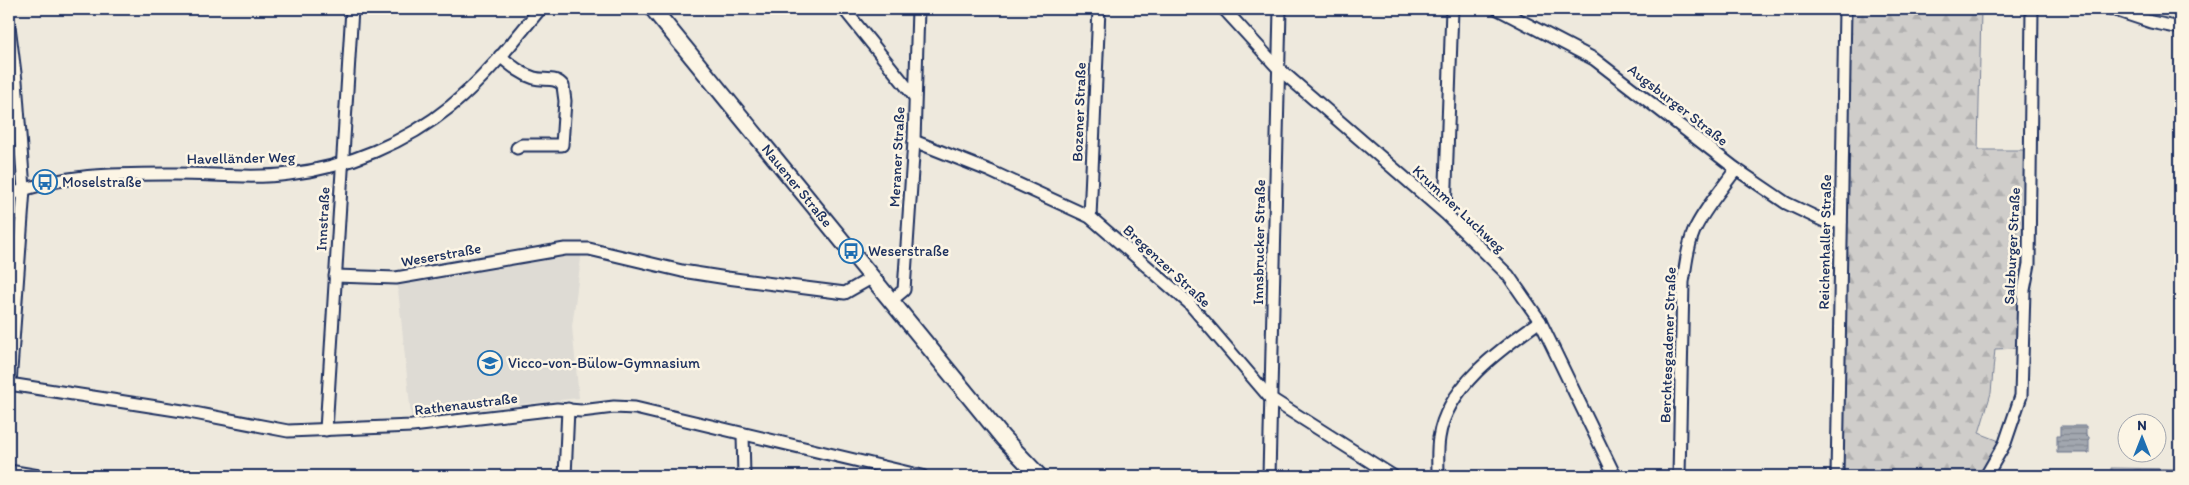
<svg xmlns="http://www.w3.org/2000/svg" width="2189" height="485" viewBox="0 0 2189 485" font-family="Itim,sans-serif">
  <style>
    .built { fill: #dedbd4 }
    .forest { fill: url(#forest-firs); stroke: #757e94 }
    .water { fill: url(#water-rules); stroke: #6c778f }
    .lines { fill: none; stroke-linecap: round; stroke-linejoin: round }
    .minor-casing { stroke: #1b2f5e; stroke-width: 15 }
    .major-casing { stroke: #1b2f5e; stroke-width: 19 }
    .minor { stroke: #fcf5e5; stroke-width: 11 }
    .major { stroke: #fcf5e5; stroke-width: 15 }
    .labels { text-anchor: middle; stroke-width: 5; stroke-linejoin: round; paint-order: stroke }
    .street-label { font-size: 15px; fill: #1b2f5e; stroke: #fcf5e5 }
    .poi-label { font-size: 15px; fill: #1b2f5e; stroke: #fcf5e5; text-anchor: start }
  </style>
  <defs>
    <pattern id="forest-firs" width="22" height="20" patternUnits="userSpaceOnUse" patternTransform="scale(1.25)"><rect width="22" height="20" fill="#cfcdca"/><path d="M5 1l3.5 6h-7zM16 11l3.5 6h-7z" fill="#b1b0b0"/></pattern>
    <pattern id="water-rules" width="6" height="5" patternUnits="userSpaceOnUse" patternTransform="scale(1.25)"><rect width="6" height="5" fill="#a2a7af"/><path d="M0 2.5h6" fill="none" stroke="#838892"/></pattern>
  </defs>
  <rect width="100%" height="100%" fill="#eee9dd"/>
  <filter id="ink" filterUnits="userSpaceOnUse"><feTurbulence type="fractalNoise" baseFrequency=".02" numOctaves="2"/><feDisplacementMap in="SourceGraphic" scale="10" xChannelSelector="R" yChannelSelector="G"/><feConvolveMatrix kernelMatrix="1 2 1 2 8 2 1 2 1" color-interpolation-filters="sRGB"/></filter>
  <g filter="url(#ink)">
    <polygon class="built" points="582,251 572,327 579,398 411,416 397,279"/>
    <g class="forest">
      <polygon points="1844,9 1981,9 1978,150 2026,150 2020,348 1995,349 1991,393 1979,433 2002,442 1982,476 1840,476"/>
      <polygon points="2111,468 2180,469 2180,476 2111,476"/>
    </g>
    <polygon class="water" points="2060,426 2086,426 2086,436 2089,437 2089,453 2057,453 2057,436 2060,436"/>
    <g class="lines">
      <defs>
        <g id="minor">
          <polyline points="844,9 914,96"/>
          <polyline points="1224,9 1278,68 1445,213 1508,275 1540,321 1615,476"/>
          <polyline points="1498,9 1594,59 1736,169 1786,203 1824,221 1841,222"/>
          <polyline points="2112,9 2151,22 2180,28"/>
          <polyline points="9,26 16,81 24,189 10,384"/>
          <path d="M500 56C511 65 521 74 534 78 544 81 556 76 563 86L565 101 562 145H522L517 148"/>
          <polyline points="914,141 990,171 1090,217 1188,302 1270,398 1393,476"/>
          <path d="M9 195C65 173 117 174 176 174 213 174 252 179 289 174 346 168 407 142 451 106 485 78 513 42 540 9"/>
          <polyline points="1445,213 1452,9"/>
          <polyline points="1090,217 1099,9"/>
          <polyline points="335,276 396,278 565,249 589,249 682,271 727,278 845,293 873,277"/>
          <polyline points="892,300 904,290 914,141 918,9"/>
          <polyline points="9,384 189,412 288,431 412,426 557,409 581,411 614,407 635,408 922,476"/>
          <polyline points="326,430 352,9"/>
          <polyline points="743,435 744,476"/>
          <polyline points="9,471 39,476"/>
          <polyline points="565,476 568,409"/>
          <polyline points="1269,476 1280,9"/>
          <path d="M1438 476C1438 464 1437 450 1439 438 1446 387 1502 348 1540 321"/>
          <path d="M1679 476 1683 282C1686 265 1687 247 1694 231 1704 209 1722 189 1736 169"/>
          <polyline points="1837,476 1845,9"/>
          <polyline points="1986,476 2005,443 2021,396 2024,290 2029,264 2032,9"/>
        </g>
        <g id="major">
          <path id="s1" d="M653 9 1003 438 1039 476"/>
        </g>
      </defs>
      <use href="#minor" class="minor-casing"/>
      <use href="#major" class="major-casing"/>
      <use href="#minor" class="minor"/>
      <use href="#major" class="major"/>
    </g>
  </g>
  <defs>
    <symbol id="bus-ring" viewBox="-11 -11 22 22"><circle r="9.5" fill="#fcf5e5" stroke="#1f6fb2" stroke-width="1.5"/><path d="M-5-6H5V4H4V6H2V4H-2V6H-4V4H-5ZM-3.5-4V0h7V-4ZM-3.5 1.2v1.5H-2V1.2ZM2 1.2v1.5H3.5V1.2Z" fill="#1f6fb2"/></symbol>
    <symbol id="school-ring" viewBox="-11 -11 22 22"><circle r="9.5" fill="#fcf5e5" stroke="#1f6fb2" stroke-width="1.5"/><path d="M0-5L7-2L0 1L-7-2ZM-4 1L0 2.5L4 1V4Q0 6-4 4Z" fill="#1f6fb2"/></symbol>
  </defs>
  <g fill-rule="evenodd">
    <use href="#bus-ring" x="31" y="168" width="28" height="28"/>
    <use href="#bus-ring" x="837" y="237" width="28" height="28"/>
    <use href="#school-ring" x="476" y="349" width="28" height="28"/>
  </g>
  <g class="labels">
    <g class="street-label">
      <text transform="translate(1678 105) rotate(38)" y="5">Augsburger Straße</text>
      <text transform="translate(1079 112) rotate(-88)" y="5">Bozener Straße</text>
      <text transform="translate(897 157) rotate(-87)" y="5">Meraner Straße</text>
      <text transform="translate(241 158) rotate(-1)" y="5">Havelländer Weg</text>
      <text dy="5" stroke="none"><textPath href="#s1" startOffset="228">Nauener Straße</textPath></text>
      <text transform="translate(1459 209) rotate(43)" y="5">Krummer Luchweg</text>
      <text transform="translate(323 219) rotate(-87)" y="5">Innstraße</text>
      <text transform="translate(1259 242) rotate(-89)" y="5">Innsbrucker Straße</text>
      <text transform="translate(1825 242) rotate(-89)" y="5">Reichenhaller Straße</text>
      <text transform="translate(2012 246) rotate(-87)" y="5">Salzburger Straße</text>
      <text transform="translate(441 255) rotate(-10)" y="5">Weserstraße</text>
      <text transform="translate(1167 266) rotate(43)" y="5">Bregenzer Straße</text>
      <text transform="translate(1668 345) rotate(-88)" y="5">Berchtesgadener Straße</text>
      <text transform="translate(466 404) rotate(-7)" y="5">Rathenaustraße</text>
    </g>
    <g class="poi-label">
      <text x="62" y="187">Moselstraße</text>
      <text x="868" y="256">Weserstraße</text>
      <text x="508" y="368">Vicco-von-Bülow-Gymnasium</text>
    </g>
  </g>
  <rect width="2189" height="485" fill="none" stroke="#fcf5e5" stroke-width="30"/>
  <rect x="15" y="15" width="2159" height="455" fill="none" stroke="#1b2f5e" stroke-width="2" filter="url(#ink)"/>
  <g transform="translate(2142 438)"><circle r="24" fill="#fcf5e5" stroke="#a2a6af"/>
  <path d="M0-4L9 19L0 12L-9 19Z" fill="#1f6fb2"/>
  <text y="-8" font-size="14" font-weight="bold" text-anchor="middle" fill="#1b2f5e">N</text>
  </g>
</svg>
